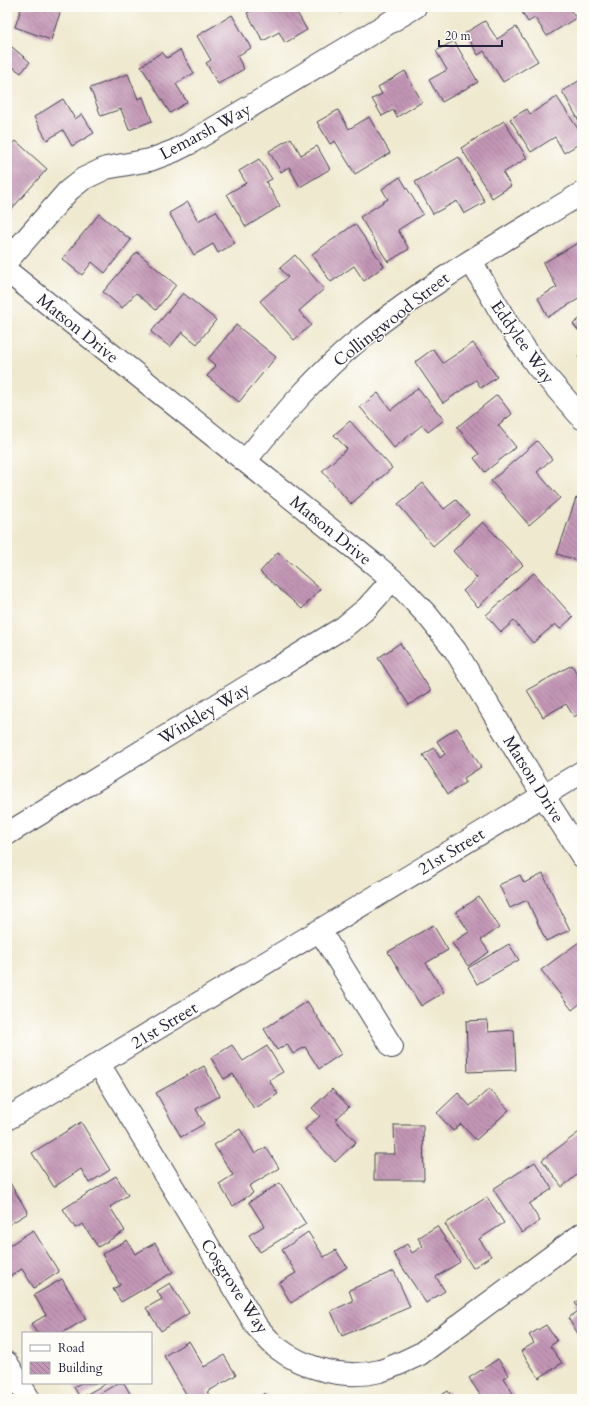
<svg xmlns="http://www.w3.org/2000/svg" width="589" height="1406" viewBox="0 0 589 1406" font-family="Cardo,serif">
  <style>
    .building { fill: url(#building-back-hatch) }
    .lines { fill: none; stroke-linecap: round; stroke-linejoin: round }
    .street-casing { stroke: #414051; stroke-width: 24 }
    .street { stroke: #fff; stroke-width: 22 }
    .labels { text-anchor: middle; stroke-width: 3; stroke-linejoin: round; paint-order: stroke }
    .street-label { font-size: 17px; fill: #22223b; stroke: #fdfcf7 }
  </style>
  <defs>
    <pattern id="building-back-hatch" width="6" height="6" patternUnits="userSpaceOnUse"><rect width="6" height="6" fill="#c295b5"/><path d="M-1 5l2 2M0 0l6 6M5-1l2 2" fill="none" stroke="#9d7994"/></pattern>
  </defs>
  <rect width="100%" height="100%" fill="#fdfcf7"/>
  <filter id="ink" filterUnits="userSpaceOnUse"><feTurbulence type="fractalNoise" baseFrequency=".025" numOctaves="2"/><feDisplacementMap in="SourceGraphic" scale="8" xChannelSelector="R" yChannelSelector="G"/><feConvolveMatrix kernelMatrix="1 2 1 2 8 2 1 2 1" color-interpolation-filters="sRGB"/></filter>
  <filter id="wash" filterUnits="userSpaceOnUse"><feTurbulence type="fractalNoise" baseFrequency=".012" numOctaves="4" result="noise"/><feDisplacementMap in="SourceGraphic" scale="16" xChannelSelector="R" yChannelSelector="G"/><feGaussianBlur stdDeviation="0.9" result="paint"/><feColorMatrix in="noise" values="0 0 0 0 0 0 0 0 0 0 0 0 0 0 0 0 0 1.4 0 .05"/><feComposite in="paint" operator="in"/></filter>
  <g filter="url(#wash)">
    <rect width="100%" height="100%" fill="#efe9cf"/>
    <g id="blocks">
      <g class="building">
        <polygon points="15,7 62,7 51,40 15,27 21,9"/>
        <polygon points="258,7 294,7 307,30 285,43 279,32 263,41 247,13"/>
        <polygon points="336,7 346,7 339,12"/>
        <polygon points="519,7 568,7 576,18 547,36 535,18 528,22"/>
        <polygon points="232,15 251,48 237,56 244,69 218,84 206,63 211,60 197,36"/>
        <polygon points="485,21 497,39 516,27 538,61 503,82 484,51 478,55 465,33"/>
        <polygon points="454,41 478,82 442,102 429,80 447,70 436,51"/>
        <polygon points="7,43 30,62 21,73 10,65 7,69"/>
        <polygon points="180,50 194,73 176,84 187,102 170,113 141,66 162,52 167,58"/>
        <polygon points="405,71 422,102 397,117 393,110 382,116 372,99 382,94 378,87"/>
        <polygon points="128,74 138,99 143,97 152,121 129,130 121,109 101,116 90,88"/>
        <polygon points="582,79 582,126 562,91"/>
        <polygon points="557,97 582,135 582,142 564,153 555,137 531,152 510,119 527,109 530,114"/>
        <polygon points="63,99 75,119 82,114 94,133 72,146 63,130 47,140 34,117"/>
        <polygon points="338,110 349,129 369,117 390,153 355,174 335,141 330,144 317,122"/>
        <polygon points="504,121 527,158 503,173 511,186 492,198 461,148"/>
        <polygon points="291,138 301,155 317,146 330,169 300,187 289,167 281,172 269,151"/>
        <polygon points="16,141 47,169 9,212 7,210 7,151"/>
        <polygon points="459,157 485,202 464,214 457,201 433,214 415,182"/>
        <polygon points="259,159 272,179 266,182 280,206 246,227 227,194 246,183 239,171"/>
        <polygon points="400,177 423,214 398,230 409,249 388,262 360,217 388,199 382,189"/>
        <polygon points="188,202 198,221 216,211 235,243 218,253 213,244 194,255 169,213"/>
        <polygon points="99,214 131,240 105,273 92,262 82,275 62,259"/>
        <polygon points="355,224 384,266 364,281 354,266 331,282 312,254"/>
        <polygon points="578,243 582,250 582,297 548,317 538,298 557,287 543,263"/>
        <polygon points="137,252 176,285 156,310 136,293 122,308 103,292"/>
        <polygon points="295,255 324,289 299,311 311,325 294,340 260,301 288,277 280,268"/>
        <polygon points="183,293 216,320 197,344 182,332 170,347 151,332"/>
        <polygon points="582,317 582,335 573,324"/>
        <polygon points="236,325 276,357 239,402 207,376 216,366 208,359"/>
        <polygon points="473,343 497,377 481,388 476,380 443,403 415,362 433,349 443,363"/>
        <polygon points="582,353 582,362 578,357"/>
        <polygon points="418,388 444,420 428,432 422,425 394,448 360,407 378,393 391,410"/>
        <polygon points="497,395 512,414 498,425 516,447 485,472 474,458 479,454 457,427"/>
        <polygon points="350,421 392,468 351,504 322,471 347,449 334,435"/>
        <polygon points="537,441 552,459 537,472 560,498 529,525 491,481"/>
        <polygon points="423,483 444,509 456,500 469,515 433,546 398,504"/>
        <polygon points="576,498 582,500 582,562 557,554"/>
        <polygon points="483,522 523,565 478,607 463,591 477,578 453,551"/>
        <polygon points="278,552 320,589 302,609 260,572"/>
        <polygon points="534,573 573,617 560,629 555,624 533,643 514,621 501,632 486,615"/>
        <polygon points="400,643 431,691 409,705 378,658"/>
        <polygon points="572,665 582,683 582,712 574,717 566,704 543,717 527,690"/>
        <polygon points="457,728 481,767 464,778 466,782 448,794 423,755 434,748 440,758 445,754 437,741"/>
        <polygon points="543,874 570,930 546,941 527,900 510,908 499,885 520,875 524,883"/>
        <polygon points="479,897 499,928 481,940 489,952 468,966 452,943 469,932 456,912"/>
        <polygon points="433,925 448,950 426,963 444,992 421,1006 388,952"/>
        <polygon points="579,942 582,947 582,969 581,970 582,972 582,1002 572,1010 541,970"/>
        <polygon points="509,944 519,960 477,984 468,968"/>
        <polygon points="307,1001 341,1054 319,1069 305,1047 293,1054 287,1044 277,1050 264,1029"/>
        <polygon points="487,1020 488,1032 514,1030 516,1070 468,1072 466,1021"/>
        <polygon points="232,1045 243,1061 267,1046 283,1072 269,1080 278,1094 254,1109 233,1074 224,1079 211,1058"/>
        <polygon points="204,1066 220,1096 196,1109 204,1124 181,1137 156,1093"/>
        <polygon points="332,1089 349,1107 335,1120 356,1142 335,1162 305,1129 320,1116 312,1108"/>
        <polygon points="489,1089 509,1110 476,1140 461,1124 453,1131 437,1113 458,1093 470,1106"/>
        <polygon points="81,1122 110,1170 89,1183 81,1169 54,1187 32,1153"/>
        <polygon points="394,1125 423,1125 424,1180 374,1180 374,1154 395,1154"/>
        <polygon points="240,1129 255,1154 266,1147 279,1168 249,1186 253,1193 233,1206 219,1184 233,1175 214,1145"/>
        <polygon points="582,1130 582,1171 562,1187 542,1160"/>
        <polygon points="535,1162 552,1189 529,1204 540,1221 522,1233 493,1189"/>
        <polygon points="116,1176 128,1195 110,1207 125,1231 98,1247 83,1224 75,1228 63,1209"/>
        <polygon points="7,1178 28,1213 7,1226"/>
        <polygon points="280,1183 306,1224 260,1252 249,1235 264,1226 249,1202"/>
        <polygon points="487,1197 504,1223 479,1239 491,1256 473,1268 445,1224"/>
        <polygon points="437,1226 460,1262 436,1277 445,1291 426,1303 393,1253 407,1244 412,1253 423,1246 418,1238"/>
        <polygon points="33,1230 59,1272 34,1288 22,1269 7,1278 7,1247"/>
        <polygon points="308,1232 324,1257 336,1250 347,1267 291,1303 279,1283 296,1273 282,1250"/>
        <polygon points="127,1240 135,1254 155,1243 173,1272 121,1302 113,1289 120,1285 102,1254"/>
        <polygon points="394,1271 410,1307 342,1336 331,1311 353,1301 349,1290"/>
        <polygon points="62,1279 86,1319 62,1333 37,1333 31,1324 46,1315 34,1295"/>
        <polygon points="170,1283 189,1313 161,1331 146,1308 162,1299 157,1291"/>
        <polygon points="582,1298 582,1340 568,1318 580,1310 575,1303"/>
        <polygon points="546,1325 557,1341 550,1346 562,1363 539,1378 521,1351 534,1343 529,1335"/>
        <polygon points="189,1341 204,1367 224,1355 236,1375 207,1392 210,1396 205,1399 189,1399 164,1356"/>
        <polygon points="498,1359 509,1375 503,1378 514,1395 509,1399 483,1399 469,1378"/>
        <polygon points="81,1383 107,1383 80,1398 74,1387"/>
        <polygon points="118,1383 124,1383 133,1399 94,1399 93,1398"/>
        <polygon points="448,1391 453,1399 435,1399"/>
        <polygon points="264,1393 273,1399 260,1399"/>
      </g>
    </g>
  </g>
  <g filter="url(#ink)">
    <use href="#blocks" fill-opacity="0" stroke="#414051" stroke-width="1"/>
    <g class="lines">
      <defs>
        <g id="street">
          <polyline points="7,261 68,191 83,179 106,168 150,160 174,151 188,144 415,7"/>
          <polyline points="471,261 507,323 537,366 582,418"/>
          <polyline points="7,271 374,564 399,585 428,616 455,650 543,795 582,856"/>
          <path d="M245 461C281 417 317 374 361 338 430 282 507 239 582 193"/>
          <polyline points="7,834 344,627 367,608 392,580"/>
          <polyline points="320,931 392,1047"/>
          <path d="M99 1064 257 1327C263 1333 269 1341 276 1347 304 1369 345 1380 380 1371 394 1367 407 1360 420 1354L582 1234"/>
          <polyline points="7,1119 582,772"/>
          <polyline points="7,1363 29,1399"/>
        </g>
      </defs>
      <use href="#street" class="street-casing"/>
      <use href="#street" class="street"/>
    </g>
  </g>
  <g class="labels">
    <g class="street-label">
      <text transform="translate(205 131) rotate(-28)" y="6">Lemarsh Way</text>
      <text transform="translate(391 319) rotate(-38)" y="6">Collingwood Street</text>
      <text transform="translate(78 328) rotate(39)" y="6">Matson Drive</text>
      <text transform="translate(523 342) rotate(55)" y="6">Eddylee Way</text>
      <text transform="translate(331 530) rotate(39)" y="6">Matson Drive</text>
      <text transform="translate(204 713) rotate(-31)" y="6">Winkley Way</text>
      <text transform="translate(534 779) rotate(58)" y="6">Matson Drive</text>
      <text transform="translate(451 851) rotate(-31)" y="6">21st Street</text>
      <text transform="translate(164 1025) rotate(-31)" y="6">21st Street</text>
      <text transform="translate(235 1286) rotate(57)" y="6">Cosgrove Way</text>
    </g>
  </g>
  <rect width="589" height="1406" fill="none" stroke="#fdfcf7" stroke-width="24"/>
  <rect x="22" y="1332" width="130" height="52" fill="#fdfcf7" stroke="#a5a5ac"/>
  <rect x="30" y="1345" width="20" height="6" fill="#ffffff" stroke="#a5a5ac"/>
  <text x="58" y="1352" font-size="12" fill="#22223b">Road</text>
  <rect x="30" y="1362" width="20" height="12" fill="url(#building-back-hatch)" stroke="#a5a5ac"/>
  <text x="58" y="1372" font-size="12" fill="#22223b">Building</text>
  <path d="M439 40v6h63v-6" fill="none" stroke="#22223b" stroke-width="2"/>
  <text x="445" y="40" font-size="12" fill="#22223b" stroke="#fdfcf7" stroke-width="3" paint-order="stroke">20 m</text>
</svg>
